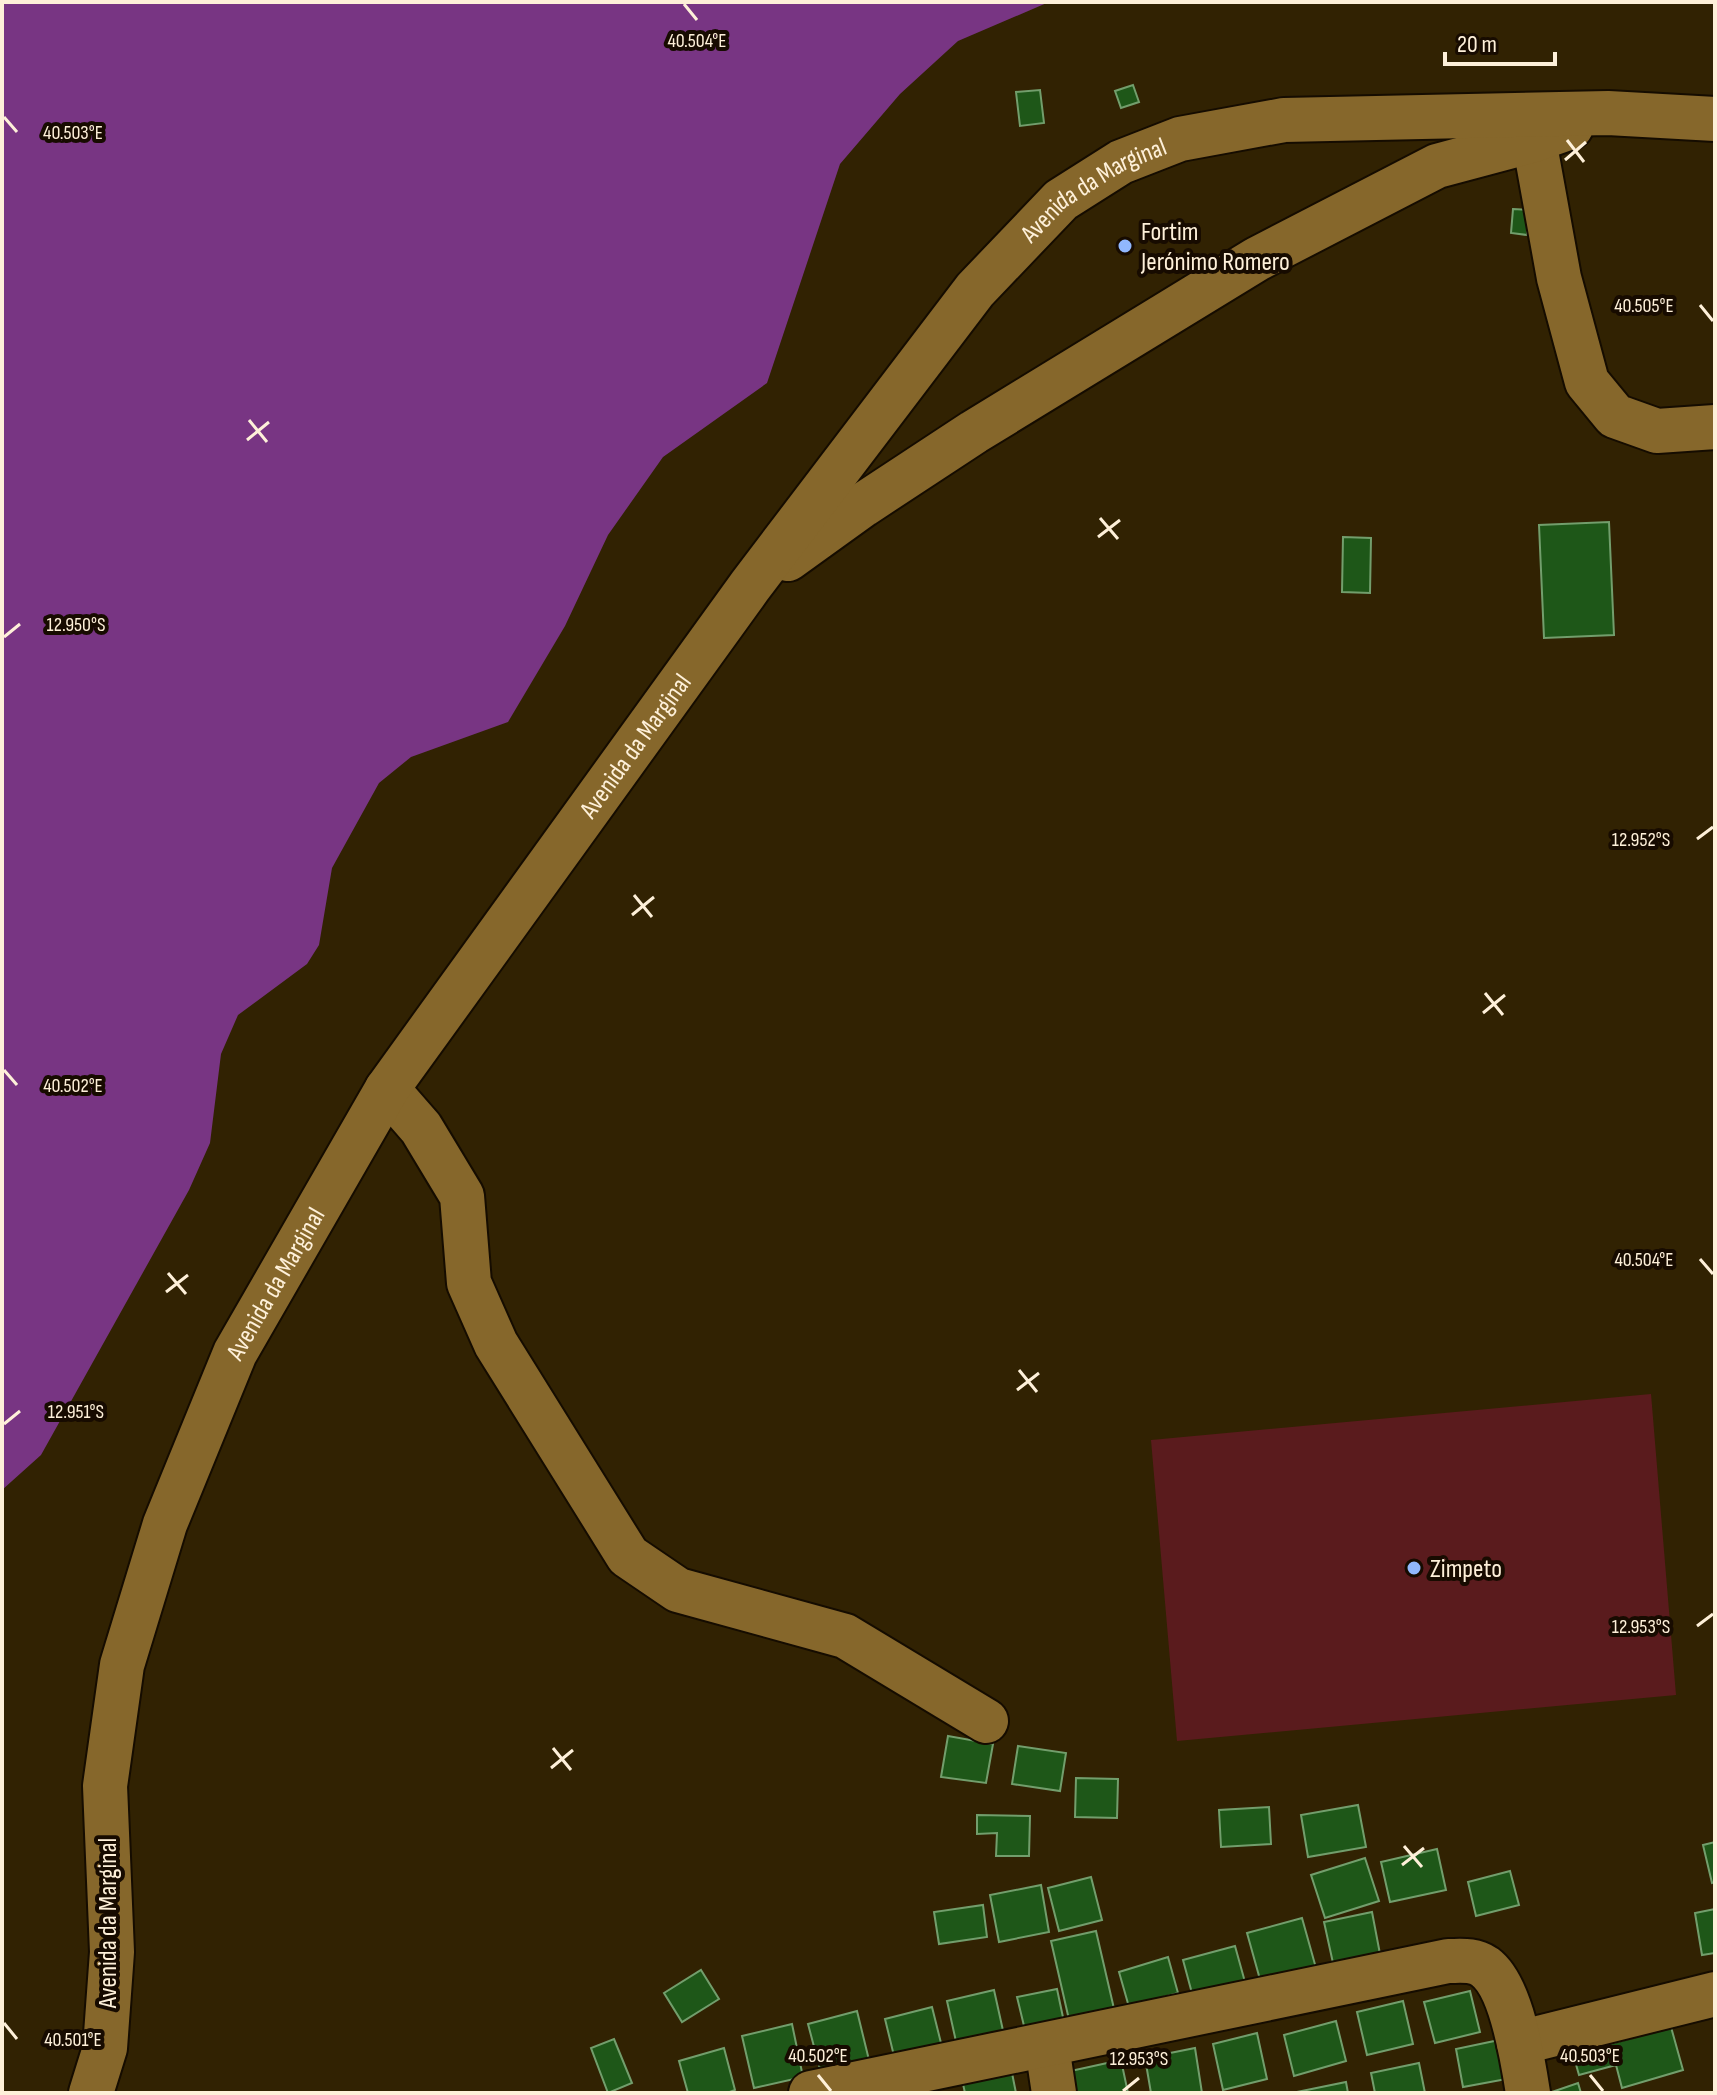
<svg xmlns="http://www.w3.org/2000/svg" width="1717" height="2095" viewBox="0 0 1717 2095" font-family="'Sofia Sans Condensed',sans-serif">
  <style>
    .green { fill: #5a1b1d }
    .water { fill: #783583 }
    .building { fill: #1e5718; stroke: #729e6c; stroke-width: 2 }
    .lines { fill: none; stroke-linecap: round; stroke-linejoin: round }
    .minor-casing { stroke: #150c00; stroke-width: 48 }
    .minor { stroke: #86672b; stroke-width: 44 }
    .ticks { fill: none; stroke: #fef0d9; stroke-width: 3 }
    .poi-dot { fill: #91b8fd; stroke: #170b00; stroke-width: 3 }
    .labels { text-anchor: middle; stroke-width: 8; stroke-linejoin: round; paint-order: stroke }
    .street-label { font-size: 26px; fill: #fef0d9; stroke: #170b00 }
    .poi-label { font-size: 26px; fill: #fef0d9; stroke: #170b00; text-anchor: start }
    .ticks-label { font-size: 20px; text-anchor: middle; fill: #fef0d9; stroke: #170b00; stroke-width: 8; stroke-linejoin: round; paint-order: stroke }
  </style>
  <rect width="100%" height="100%" fill="#312202"/>
  <polygon class="green" points="1651,1394 1676,1695 1177,1741 1151,1440"/>
  <polygon class="water" points="2,2 1049,2 958,41 900,94 840,164 767,383 663,457 608,535 565,626 508,722 411,757 379,783 332,868 319,945 307,964 238,1015 221,1054 210,1143 189,1190 41,1455 2,1490"/>
  <g class="building">
    <polygon points="1133,85 1139,102 1121,108 1115,91"/>
    <polygon points="1040,90 1044,123 1020,126 1016,92"/>
    <polygon points="1513,209 1529,210 1527,235 1511,233"/>
    <polygon points="1609,522 1614,635 1544,638 1539,525"/>
    <polygon points="1343,537 1371,538 1370,593 1342,592"/>
    <polygon points="948,1736 993,1744 986,1783 941,1777"/>
    <polygon points="1018,1746 1066,1753 1060,1791 1012,1784"/>
    <polygon points="1076,1778 1118,1779 1117,1818 1075,1817"/>
    <polygon points="1358,1805 1366,1847 1308,1857 1301,1815"/>
    <polygon points="1269,1807 1271,1844 1221,1847 1219,1810"/>
    <polygon points="977,1815 1030,1816 1029,1856 996,1856 997,1833 977,1834"/>
    <polygon points="1715,1842 1715,1882 1712,1883 1703,1845"/>
    <polygon points="1437,1849 1446,1890 1390,1902 1381,1862"/>
    <polygon points="1365,1858 1379,1901 1325,1918 1311,1875"/>
    <polygon points="1510,1871 1519,1905 1476,1916 1468,1882"/>
    <polygon points="1091,1877 1102,1920 1059,1931 1048,1888"/>
    <polygon points="1041,1885 1049,1932 999,1942 990,1895"/>
    <polygon points="983,1905 987,1937 939,1944 934,1912"/>
    <polygon points="1715,1909 1715,1953 1702,1955 1695,1913"/>
    <polygon points="1372,1912 1380,1954 1333,1963 1324,1922"/>
    <polygon points="1302,1918 1316,1968 1261,1983 1247,1933"/>
    <polygon points="1096,1931 1115,2013 1070,2024 1051,1941"/>
    <polygon points="1235,1946 1245,1982 1193,1997 1183,1960"/>
    <polygon points="1168,1957 1178,1993 1129,2007 1119,1972"/>
    <polygon points="701,1970 719,1999 682,2022 664,1993"/>
    <polygon points="1057,1989 1064,2022 1025,2030 1017,1997"/>
    <polygon points="994,1990 1004,2035 957,2046 947,2001"/>
    <polygon points="1470,1991 1480,2032 1435,2043 1424,2002"/>
    <polygon points="1403,2001 1413,2044 1367,2055 1357,2012"/>
    <polygon points="932,2007 942,2047 895,2060 885,2019"/>
    <polygon points="857,2011 869,2060 821,2073 808,2024"/>
    <polygon points="1336,2021 1346,2061 1294,2076 1284,2035"/>
    <polygon points="792,2024 803,2077 754,2088 742,2036"/>
    <polygon points="1671,2027 1683,2070 1622,2088 1616,2065 1579,2075 1573,2054"/>
    <polygon points="1257,2033 1267,2079 1223,2090 1213,2044"/>
    <polygon points="614,2039 632,2083 608,2093 591,2048"/>
    <polygon points="1504,2039 1512,2078 1463,2087 1456,2049"/>
    <polygon points="724,2048 735,2090 727,2093 688,2093 679,2061"/>
    <polygon points="1195,2048 1202,2093 1151,2093 1145,2058"/>
    <polygon points="1121,2060 1128,2093 1071,2093 1066,2072"/>
    <polygon points="1419,2063 1425,2093 1375,2093 1371,2073"/>
    <polygon points="1012,2073 1016,2093 965,2093 963,2084"/>
    <polygon points="1346,2082 1348,2093 1292,2093"/>
    <polygon points="1578,2083 1581,2093 1549,2093"/>
  </g>
  <g class="lines">
    <defs>
      <g id="minor">
        <polyline points="1534,140 1559,278 1587,382 1615,416 1657,431 1715,427"/>
        <polyline points="788,559 863,505 974,432 1257,259 1437,166 1534,140 1571,127"/>
        <polyline points="387,1089 421,1128 462,1196 469,1283 496,1344 628,1556 678,1590 845,1636 986,1721"/>
        <polyline points="1519,2043 1715,1994"/>
        <polyline points="1047,2046 1054,2093"/>
        <path id="s1" d="M91 2093 105 2048 112 1952 105 1786 122 1665 165 1524 235 1353 387 1089 750 586 975 290 1061 200 1121 162 1180 139 1284 120 1608 113 1715 119"/>
        <path d="M811 2093 1448 1961C1461 1961 1473 1959 1485 1967 1512 1987 1523 2061 1528 2093"/>
      </g>
    </defs>
    <use href="#minor" class="minor-casing"/>
    <use href="#minor" class="minor"/>
  </g>
  <path class="ticks" d="M684 4 697 20M4 117 17 132M1567 140 1584 162M1565 160 1586 142M1700 305 1713 321M249 420 267 442M247 440 269 422M1100 518 1118 539M1098 537 1120 520M4 637 20 624M1697 839 1713 827M634 895 652 917M632 915 654 897M1485 993 1503 1015M1483 1013 1505 995M4 1070 17 1085M1700 1259 1713 1274M168 1273 186 1294M166 1292 188 1275M1019 1370 1037 1392M1017 1390 1039 1373M4 1424 20 1411M1697 1626 1713 1614M553 1748 571 1770M551 1768 573 1750M1404 1846 1422 1867M1402 1865 1424 1848M4 2023 17 2039M818 2075 831 2091M1590 2075 1603 2091M1123 2091 1139 2078"/>
  <g class="poi-dot">
    <circle cx="1125" cy="246" r="8"/>
    <circle cx="1414" cy="1568" r="8"/>
  </g>
  <g class="labels">
    <g class="street-label">
      <text dy="9" stroke="none"><textPath href="#s1" startOffset="2218">Avenida da Marginal</textPath></text>
      <text dy="9" stroke="none"><textPath href="#s1" startOffset="1492">Avenida da Marginal</textPath></text>
      <text dy="9" stroke="none"><textPath href="#s1" startOffset="844">Avenida da Marginal</textPath></text>
      <text transform="translate(107 1923) rotate(-90)" y="9">Avenida da Marginal</text>
    </g>
    <g class="poi-label">
      <text x="1141" y="240">Fortim<tspan x="1141" dy="30">Jerónimo Romero</tspan></text>
      <text x="1430" y="1577">Zimpeto</text>
    </g>
  </g>
  <g class="ticks-label">
    <text x="697" y="47">40.504°E</text>
    <text x="73" y="139">40.503°E</text>
    <text x="1644" y="312">40.505°E</text>
    <text x="76" y="631">12.950°S</text>
    <text x="1641" y="846">12.952°S</text>
    <text x="73" y="1092">40.502°E</text>
    <text x="1644" y="1266">40.504°E</text>
    <text x="76" y="1418">12.951°S</text>
    <text x="1641" y="1633">12.953°S</text>
    <text x="73" y="2046">40.501°E</text>
    <text x="818" y="2062">40.502°E</text>
    <text x="1590" y="2062">40.503°E</text>
    <text x="1139" y="2065">12.953°S</text>
  </g>
  <rect width="1717" height="2095" fill="none" stroke="#fef0d9" stroke-width="8"/>
  <path d="M1445 52v12h110v-12" fill="none" stroke="#fef0d9" stroke-width="4"/>
  <text x="1457" y="52" font-size="24" fill="#fef0d9" stroke="#170b00" stroke-width="6" paint-order="stroke">20 m</text>
</svg>
